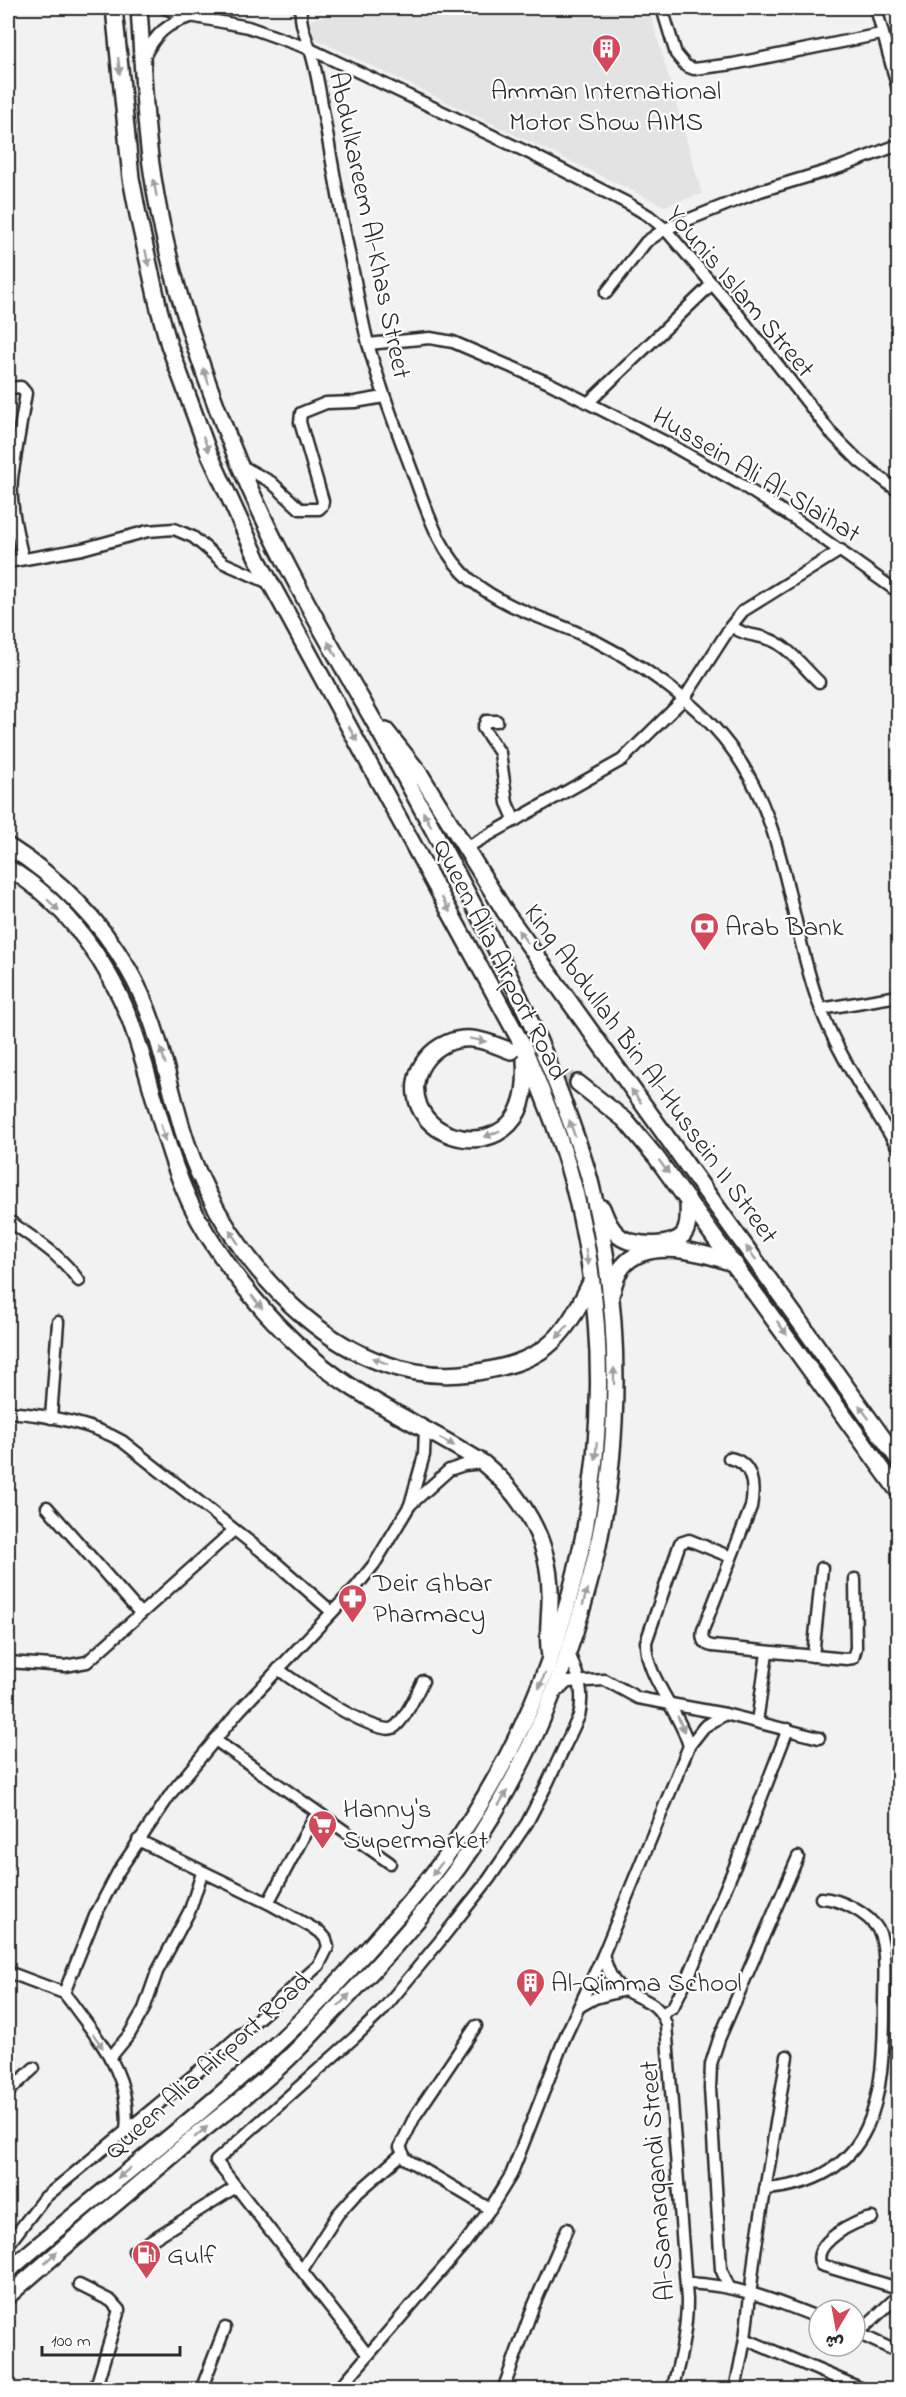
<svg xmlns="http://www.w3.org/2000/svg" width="906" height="2397" viewBox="0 0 906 2397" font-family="'Indie Flower','Playpen Sans Arabic',sans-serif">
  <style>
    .built { fill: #e3e3e3 }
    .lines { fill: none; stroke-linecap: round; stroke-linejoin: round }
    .highway-tunnel { stroke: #cacaca; stroke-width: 15; stroke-dasharray: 15 8; stroke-linecap: butt }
    .minor-casing { stroke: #2b2b2b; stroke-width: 15 }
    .highway-casing { stroke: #2b2b2b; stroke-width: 20 }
    .minor { stroke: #fff; stroke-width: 10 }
    .highway { stroke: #fff; stroke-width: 15 }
    .oneway { fill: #a0a0a0 }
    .labels { text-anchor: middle; stroke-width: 4.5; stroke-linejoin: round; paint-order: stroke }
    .poi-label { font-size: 27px; fill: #2b2b2b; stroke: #fff; text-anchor: start }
    .street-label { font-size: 27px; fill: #2b2b2b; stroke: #fff }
  </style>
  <rect width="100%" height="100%" fill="#f2f2f2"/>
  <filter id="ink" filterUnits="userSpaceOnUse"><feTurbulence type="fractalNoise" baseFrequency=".0167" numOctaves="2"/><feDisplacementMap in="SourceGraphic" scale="12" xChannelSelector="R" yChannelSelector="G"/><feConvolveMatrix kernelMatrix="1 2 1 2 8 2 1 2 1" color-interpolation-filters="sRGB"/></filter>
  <g filter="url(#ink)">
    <polygon class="built" points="374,8 649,8 702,194 664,206 307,35 312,19"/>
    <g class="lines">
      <polyline class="highway-tunnel" points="544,1066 578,1083"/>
      <defs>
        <g id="minor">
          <polyline points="165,8 180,14 248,27 310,49 531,154 629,204 649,216 665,229 737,313 832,434 859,461 898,491"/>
          <path d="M301 8C299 26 309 42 313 60 316 71 318 82 320 93 331 156 341 218 355 281 359 303 363 325 369 347 381 391 398 433 414 476 428 514 440 554 472 581 502 606 541 617 576 632 633 657 701 703 736 755 786 827 789 919 817 999 836 1053 869 1100 898 1148"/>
          <polyline points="662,8 676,54 686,66 694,69 733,64 881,34"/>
          <polyline points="876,8 898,89"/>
          <path d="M144 57C155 35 166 23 191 17"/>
          <polyline points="606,293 646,242 665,229 760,191 840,167 898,145"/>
          <polyline points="368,344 430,338 453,342 549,383 669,444 740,484 798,521 898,592"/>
          <polyline points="8,388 21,387 26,393 13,471"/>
          <polyline points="589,402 712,284"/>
          <polyline points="240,465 271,482 300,509 319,509 322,506 323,501 300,422 301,413 326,403 355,402 384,397"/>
          <path d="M8 472 13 471C8 497 17 533 23 559"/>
          <polyline points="8,562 82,549 148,531 174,529 193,537 224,563 269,583"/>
          <path d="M731 626C749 638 754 633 771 640 790 648 804 668 819 682"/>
          <polyline points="497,721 486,721 483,728 500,753 507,803 515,821"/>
          <polyline points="464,849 622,760 684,699 731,626 743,611 841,550"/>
          <polyline points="821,1009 898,996"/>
          <path d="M8 1220C35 1240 59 1253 79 1281"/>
          <path d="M8 1412C47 1415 88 1422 122 1441L274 1561 332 1612"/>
          <polyline points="51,1418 58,1322"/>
          <path d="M729 1458C753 1462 755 1486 751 1507L703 1630C701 1639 703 1644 712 1646L846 1659 853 1658 856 1648 855 1579"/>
          <polyline points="410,1505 449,1470 464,1465 483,1463"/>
          <polyline points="47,1507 140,1613"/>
          <polyline points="813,1656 822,1568"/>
          <polyline points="8,1662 65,1666 87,1662 234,1530"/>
          <path d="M278 1669C295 1682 375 1736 393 1728 404 1722 417 1693 423 1681"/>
          <polyline points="554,1693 568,1682 605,1680 638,1698 725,1714 819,1738"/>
          <polyline points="757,1722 767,1653"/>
          <polyline points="215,1740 390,1863"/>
          <path d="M689 1746C680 1712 645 1676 646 1642L680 1543 689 1540 731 1557"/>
          <polyline points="268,1903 313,1819 321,1815"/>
          <path d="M603 1955C607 1965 609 1978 618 1985 636 2001 656 1996 666 2024L687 2300C687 2331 680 2360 672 2390"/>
          <path d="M8 1972 64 1993 71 2002C101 2044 132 2075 126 2131"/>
          <polyline points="64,1993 95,1916 118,1872 172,1792 239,1711 356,1587 375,1563 410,1505 424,1455 425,1430"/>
          <polyline points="579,2007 595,1998 625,1990"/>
          <polyline points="662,2014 673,2007 690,1973 735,1866 788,1729"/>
          <polyline points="476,2026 415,2116 400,2147 406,2159 490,2209"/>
          <polyline points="110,2058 129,2035 144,2009 157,1972 190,1910 202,1873"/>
          <polyline points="8,2092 34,2068"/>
          <path d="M765 2189C877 2181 884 2096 884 2004 884 1984 887 1948 879 1931 869 1913 840 1899 821 1898"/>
          <path d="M872 2218C855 2220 810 2244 821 2265L898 2288"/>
          <polyline points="8,2245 43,2199 201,2069 319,1965 328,1947 326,1939 320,1932 268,1903 138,1840"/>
          <polyline points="134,2251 236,2187"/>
          <polyline points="302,2270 338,2214 355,2195 402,2154"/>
          <path d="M687 2283C737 2285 774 2300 819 2318"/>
          <polyline points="79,2285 111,2301 119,2310 95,2390"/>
          <polyline points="729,2287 721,2269 710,2088 711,2064 719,2039 798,1857"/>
          <polyline points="855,2332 898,2352"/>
          <polyline points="858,2333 898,2296"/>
          <polyline points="745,2339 865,2390"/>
          <path d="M367 2354 216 2161 355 2037 381 2012 439 1942 489 1879 527 1823 547 1784 579 1716C585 1692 578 1675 569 1653"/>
          <polyline points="201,2390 225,2328"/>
          <polyline points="338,2390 464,2244 490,2209 511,2175 565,2037 603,1955 689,1746 704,1727 725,1714"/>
          <polyline points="503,2390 533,2307 567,2229"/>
          <polyline points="735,2390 745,2339 755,2252 787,2056"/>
        </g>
        <g id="highway">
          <polyline points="386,731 420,774 505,912 898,1459"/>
          <path d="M8 846C57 877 99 919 128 969 166 1033 169 1107 198 1172 243 1275 348 1390 471 1373 542 1362 561 1345 591 1282"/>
          <path d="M8 868C67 903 114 969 135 1034 158 1102 169 1173 207 1234 245 1294 294 1350 353 1388 395 1415 441 1436 483 1463 522 1495 549 1539 550 1591 551 1613 546 1634 550 1656"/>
          <path d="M511 1051C498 1046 485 1040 472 1039 436 1036 405 1071 419 1106 431 1135 470 1147 497 1133 524 1119 527 1087 525 1060"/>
          <polyline points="578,1083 625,1120 656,1157 898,1491"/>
          <path d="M602 1208C606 1218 610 1229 619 1236 632 1247 676 1249 685 1232 690 1223 688 1210 688 1200"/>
          <path d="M612 1292C614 1283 617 1273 623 1266 648 1236 705 1253 735 1264"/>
          <path d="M8 2271C98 2193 195 2121 282 2039 315 2008 347 1973 377 1939 400 1913 423 1888 443 1860 581 1670 631 1428 577 1200 565 1147 544 1097 524 1048L258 560 208 451 169 345 159 309 139 220 131 178 114 8"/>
          <path d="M8 2296C70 2241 134 2188 198 2134 225 2112 253 2091 279 2067 298 2050 316 2030 334 2011 371 1973 406 1935 439 1893 513 1799 561 1692 591 1576 623 1451 623 1310 591 1185 586 1164 578 1143 571 1123 539 1032 496 946 450 861 423 811 396 760 368 711 322 631 276 551 240 466 202 374 168 276 153 178 144 122 143 64 139 8"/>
        </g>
      </defs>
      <use href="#minor" class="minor-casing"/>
      <use href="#highway" class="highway-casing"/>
      <use href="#minor" class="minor"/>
      <use href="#highway" class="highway"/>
    </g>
    <defs><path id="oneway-solid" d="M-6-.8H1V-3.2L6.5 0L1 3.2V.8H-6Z" transform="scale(1.5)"/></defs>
    <g class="oneway">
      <use href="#oneway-solid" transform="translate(119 66) rotate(84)"/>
      <use href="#oneway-solid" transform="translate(155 188) rotate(-101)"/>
      <use href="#oneway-solid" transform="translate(147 258) rotate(78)"/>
      <use href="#oneway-solid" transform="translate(206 376) rotate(-109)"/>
      <use href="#oneway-solid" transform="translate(206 444) rotate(69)"/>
      <use href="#oneway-solid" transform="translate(332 649) rotate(-120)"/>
      <use href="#oneway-solid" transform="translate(353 734) rotate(61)"/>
      <use href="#oneway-solid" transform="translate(427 819) rotate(-119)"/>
      <use href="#oneway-solid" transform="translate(53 905) rotate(44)"/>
      <use href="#oneway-solid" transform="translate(446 905) rotate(62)"/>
      <use href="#oneway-solid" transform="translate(523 937) rotate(-126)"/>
      <use href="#oneway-solid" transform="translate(478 1040) rotate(10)"/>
      <use href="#oneway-solid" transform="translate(163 1056) rotate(-107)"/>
      <use href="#oneway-solid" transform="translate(636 1096) rotate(-126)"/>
      <use href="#oneway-solid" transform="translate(572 1128) rotate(-109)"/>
      <use href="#oneway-solid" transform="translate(163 1133) rotate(74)"/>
      <use href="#oneway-solid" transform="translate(492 1134) rotate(157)"/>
      <use href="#oneway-solid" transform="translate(664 1167) rotate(53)"/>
      <use href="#oneway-solid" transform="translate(234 1237) rotate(-123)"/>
      <use href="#oneway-solid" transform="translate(751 1253) rotate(-127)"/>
      <use href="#oneway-solid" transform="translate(587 1257) rotate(80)"/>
      <use href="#oneway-solid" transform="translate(257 1302) rotate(50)"/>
      <use href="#oneway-solid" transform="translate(782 1328) rotate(54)"/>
      <use href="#oneway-solid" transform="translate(562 1332) rotate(131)"/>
      <use href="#oneway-solid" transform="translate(380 1361) rotate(-159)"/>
      <use href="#oneway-solid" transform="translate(614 1376) rotate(-90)"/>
      <use href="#oneway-solid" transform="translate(864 1412) rotate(-126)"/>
      <use href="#oneway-solid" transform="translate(447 1442) rotate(28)"/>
      <use href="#oneway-solid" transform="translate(596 1451) rotate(95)"/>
      <use href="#oneway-solid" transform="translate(585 1597) rotate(-75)"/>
      <use href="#oneway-solid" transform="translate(542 1681) rotate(111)"/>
      <use href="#oneway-solid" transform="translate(681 1724) rotate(66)"/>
      <use href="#oneway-solid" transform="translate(503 1798) rotate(-59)"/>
      <use href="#oneway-solid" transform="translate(437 1869) rotate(128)"/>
      <use href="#oneway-solid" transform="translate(344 2000) rotate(-46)"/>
      <use href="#oneway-solid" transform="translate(98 2041) rotate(55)"/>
      <use href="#oneway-solid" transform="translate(201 2132) rotate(-40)"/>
      <use href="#oneway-solid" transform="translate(124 2173) rotate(140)"/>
      <use href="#oneway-solid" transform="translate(51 2257) rotate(-42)"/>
    </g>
  </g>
  <defs>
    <symbol id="building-pin" viewBox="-11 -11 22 30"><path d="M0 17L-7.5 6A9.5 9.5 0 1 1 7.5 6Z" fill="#d1495b" stroke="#fff"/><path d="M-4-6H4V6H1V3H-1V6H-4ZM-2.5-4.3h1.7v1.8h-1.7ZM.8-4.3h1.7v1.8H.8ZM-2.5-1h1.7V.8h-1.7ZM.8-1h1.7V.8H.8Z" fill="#fff"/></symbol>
    <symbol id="bank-pin" viewBox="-11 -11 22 30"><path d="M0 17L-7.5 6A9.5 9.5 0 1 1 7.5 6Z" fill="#d1495b" stroke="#fff"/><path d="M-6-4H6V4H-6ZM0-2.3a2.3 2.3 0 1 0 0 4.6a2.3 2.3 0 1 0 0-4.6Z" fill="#fff"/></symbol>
    <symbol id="pharmacy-pin" viewBox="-11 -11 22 30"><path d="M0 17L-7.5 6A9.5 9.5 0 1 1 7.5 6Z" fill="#d1495b" stroke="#fff"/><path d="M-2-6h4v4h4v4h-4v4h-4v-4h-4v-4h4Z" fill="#fff"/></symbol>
    <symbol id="supermarket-pin" viewBox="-11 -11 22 30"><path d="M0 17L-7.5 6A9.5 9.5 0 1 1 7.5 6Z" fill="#d1495b" stroke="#fff"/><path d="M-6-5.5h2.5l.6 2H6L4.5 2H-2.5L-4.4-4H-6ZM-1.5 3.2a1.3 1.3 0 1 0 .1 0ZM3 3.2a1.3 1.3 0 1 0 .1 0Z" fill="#fff"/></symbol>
    <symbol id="fuel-pin" viewBox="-11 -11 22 30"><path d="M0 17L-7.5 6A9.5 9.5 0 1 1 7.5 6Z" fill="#d1495b" stroke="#fff"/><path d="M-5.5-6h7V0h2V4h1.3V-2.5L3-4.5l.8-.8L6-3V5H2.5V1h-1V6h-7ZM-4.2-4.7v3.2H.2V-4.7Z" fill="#fff"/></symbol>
  </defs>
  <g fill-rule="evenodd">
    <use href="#building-pin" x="590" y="32" width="33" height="45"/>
    <use href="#bank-pin" x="688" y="910" width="33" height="45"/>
    <use href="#pharmacy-pin" x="336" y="1582" width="33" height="45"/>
    <use href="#supermarket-pin" x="306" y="1808" width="33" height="45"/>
    <use href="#building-pin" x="514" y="1966" width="33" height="45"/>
    <use href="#fuel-pin" x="130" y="2238" width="33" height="45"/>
  </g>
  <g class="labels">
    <g class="poi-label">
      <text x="606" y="99" text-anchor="middle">Amman International<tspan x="606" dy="31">Motor Show AIMS</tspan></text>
      <text x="725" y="935">Arab Bank</text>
      <text x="373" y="1591">Deir Ghbar<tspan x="373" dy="31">Pharmacy</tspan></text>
      <text x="343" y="1817">Hanny's<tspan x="343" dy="31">Supermarket</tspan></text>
      <text x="551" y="1991">Al-Qimma School</text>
      <text x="167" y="2263">Gulf</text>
    </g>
    <g class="street-label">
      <text transform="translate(371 225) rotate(78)" y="9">Abdulkareem Al-Khas Street</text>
      <text transform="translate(741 291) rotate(50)" y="9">Younis Islam Street</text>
      <text transform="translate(757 474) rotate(31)" y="9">Hussein Ali Al-Slaihat</text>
      <text transform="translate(501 959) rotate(63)" y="9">Queen Alia Airport Road</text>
      <text transform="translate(652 1073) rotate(54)" y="9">King Abdullah Bin Al-Hussein II Street</text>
      <text transform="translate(207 2065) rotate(-42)" y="9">Queen Alia Airport Road</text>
      <text transform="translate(656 2181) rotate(-94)" y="9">Al-Samarqandi Street</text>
    </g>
  </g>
  <rect width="906" height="2397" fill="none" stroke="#fff" stroke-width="30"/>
  <rect x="15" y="15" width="876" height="2367" fill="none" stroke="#2b2b2b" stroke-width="2" filter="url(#ink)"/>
  <g transform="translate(837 2328) rotate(190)"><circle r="28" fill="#ffffff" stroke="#aaaaaa" stroke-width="1.5"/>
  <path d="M0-4.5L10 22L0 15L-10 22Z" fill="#d1495b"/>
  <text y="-9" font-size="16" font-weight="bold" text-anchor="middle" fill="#2b2b2b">ش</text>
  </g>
  <path d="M42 2346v9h138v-9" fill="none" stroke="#2b2b2b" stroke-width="3"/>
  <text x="51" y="2346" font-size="18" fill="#2b2b2b" stroke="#ffffff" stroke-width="4.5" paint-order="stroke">100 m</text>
</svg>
